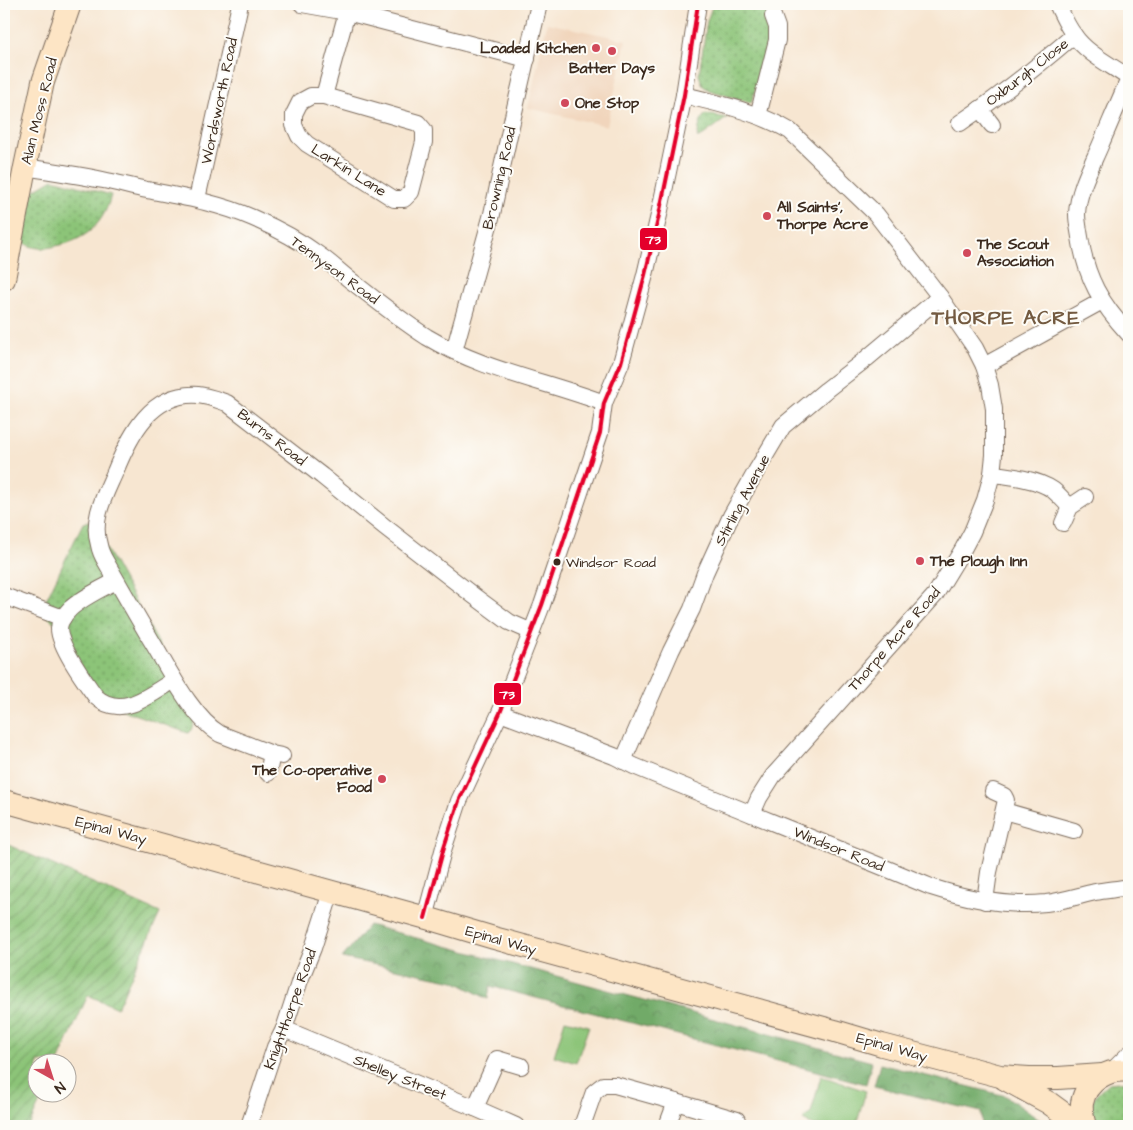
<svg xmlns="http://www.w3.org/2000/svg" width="1133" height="1130" viewBox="0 0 1133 1130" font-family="'Architects Daughter',sans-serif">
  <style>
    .built { fill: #f1d5bc }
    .grass { fill: url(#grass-dots); stroke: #64774b }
    .forest { fill: url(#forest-crowns); stroke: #566a43 }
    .park { fill: #8cc478; stroke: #64774b }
    .garden { fill: url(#garden-furrows); stroke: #64774b }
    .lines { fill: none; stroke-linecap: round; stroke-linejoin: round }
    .street-casing { stroke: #7d6c5d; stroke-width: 18 }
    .secondary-casing { stroke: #7d6c5d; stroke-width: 24 }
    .street { stroke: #fff; stroke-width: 16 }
    .secondary { stroke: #fde5c5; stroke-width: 22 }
    .bus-1-casing { stroke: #fdfcf7; stroke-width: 8 }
    .bus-1 { stroke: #e4002b; stroke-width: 4 }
    .poi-dot { fill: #d1495b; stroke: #fdfcf7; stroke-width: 2 }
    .bus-dot { fill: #3b2a1e; stroke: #fdfcf7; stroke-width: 2 }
    .labels { text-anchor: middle; stroke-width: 4; stroke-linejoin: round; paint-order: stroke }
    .bus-label { font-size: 14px; fill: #3b2a1e; stroke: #fdfcf7; text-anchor: start }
    .poi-label { font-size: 15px; font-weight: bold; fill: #3b2a1e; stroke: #fdfcf7; text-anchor: start }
    .street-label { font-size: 15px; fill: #3b2a1e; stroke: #fdfcf7 }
    .district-label { font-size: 20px; font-weight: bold; letter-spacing: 1px; fill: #735a40; stroke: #fdfcf7 }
    .line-badge { stroke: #fdfcf7; stroke-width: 2 }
    .badge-label { font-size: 14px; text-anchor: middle; font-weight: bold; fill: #fff }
  </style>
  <defs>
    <pattern id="grass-dots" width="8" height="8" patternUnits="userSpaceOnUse" patternTransform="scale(1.25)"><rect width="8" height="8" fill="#8cc478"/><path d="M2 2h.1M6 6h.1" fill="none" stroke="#749f62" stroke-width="1.8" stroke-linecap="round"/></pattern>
    <pattern id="forest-crowns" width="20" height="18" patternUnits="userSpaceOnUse" patternTransform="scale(1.25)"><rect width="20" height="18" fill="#71aa68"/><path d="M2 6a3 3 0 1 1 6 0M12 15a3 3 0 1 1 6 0" fill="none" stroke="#5e8b55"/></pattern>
    <pattern id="garden-furrows" width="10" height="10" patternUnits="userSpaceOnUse" patternTransform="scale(1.25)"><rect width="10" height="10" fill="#8cc478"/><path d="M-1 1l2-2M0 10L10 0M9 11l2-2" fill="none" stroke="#749f62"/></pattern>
  </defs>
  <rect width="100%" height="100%" fill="#fdfcf7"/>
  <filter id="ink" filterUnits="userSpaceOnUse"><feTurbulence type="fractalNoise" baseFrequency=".02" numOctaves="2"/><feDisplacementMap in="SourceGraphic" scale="10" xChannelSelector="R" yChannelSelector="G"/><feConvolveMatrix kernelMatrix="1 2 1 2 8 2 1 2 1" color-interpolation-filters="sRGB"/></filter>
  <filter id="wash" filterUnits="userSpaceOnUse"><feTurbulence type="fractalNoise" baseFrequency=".0096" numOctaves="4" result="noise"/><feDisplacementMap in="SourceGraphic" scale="20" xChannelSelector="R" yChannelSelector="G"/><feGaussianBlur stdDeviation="1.12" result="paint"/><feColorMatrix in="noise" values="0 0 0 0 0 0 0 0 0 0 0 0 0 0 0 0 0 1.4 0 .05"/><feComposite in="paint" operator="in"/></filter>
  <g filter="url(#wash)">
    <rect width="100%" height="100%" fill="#f7e6d1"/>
    <polygon class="built" points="547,23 626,40 607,126 528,108"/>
    <g class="grass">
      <polygon points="713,4 785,4 785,8 768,21 772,30 768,51 751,103 709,90 703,86 699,75 707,21"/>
      <path d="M706 114 727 118 699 138H697C699 130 699 119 706 114Z"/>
      <path d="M53 179 111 195C104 224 86 240 56 246 49 248 40 249 33 247 28 246 23 242 18 240L33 191Z"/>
      <polygon points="97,519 97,532 197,713 191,730 188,733 102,703 59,627 41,610 83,523"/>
      <polygon points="1129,1081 1129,1126 1096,1126 1091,1106 1094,1097 1109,1083"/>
    </g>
    <g class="forest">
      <polygon points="369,925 872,1062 866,1084 490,986 488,999 454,981 342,958"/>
      <polygon points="880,1064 1006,1096 1048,1126 982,1126 981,1112 874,1086"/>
    </g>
    <g class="park">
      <polygon points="565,1020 589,1026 576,1063 554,1056"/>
      <polygon points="821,1076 866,1091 856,1126 814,1126 803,1120 811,1113"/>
    </g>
    <polygon class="garden" points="4,843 160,913 117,1008 88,995 58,1062 38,1062 38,1092 44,1093 29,1126 4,1126"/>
  </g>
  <g filter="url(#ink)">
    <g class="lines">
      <defs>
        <g id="street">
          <polyline points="302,4 347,12 527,59"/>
          <path d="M1057 4C1062 14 1067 26 1074 35 1087 54 1111 65 1129 78"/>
          <path d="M1129 79C1119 101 1110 123 1100 146 1091 167 1078 191 1077 214 1077 222 1079 230 1080 237 1086 278 1101 304 1129 334"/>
          <path d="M684 95C720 104 758 112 790 131L876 214 940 297 975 348 984 366 990 385 994 409V455L992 474 985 500 972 532 963 549 935 595 773 776 759 798 752 814"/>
          <polygon points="311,96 324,96 418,123 424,130 424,142 411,192 404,199 394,199 307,144 299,136 294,125 294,114 300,102"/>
          <polyline points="324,96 347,12 348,4"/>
          <polyline points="980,109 992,125"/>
          <polyline points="758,116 777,40 777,27 773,16"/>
          <path d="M960 123C1000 96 1038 66 1074 35"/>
          <path d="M25 167C51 171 77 175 103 180 118 183 132 187 147 190 183 197 219 203 253 218 276 228 299 240 319 255 331 263 342 274 354 283 378 302 402 321 427 337 482 370 545 381 604 403"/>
          <polyline points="197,199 240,4"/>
          <polyline points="454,351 492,214 514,112 539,4"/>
          <polyline points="984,366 1102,301"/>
          <path d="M992 474C1010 476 1038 479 1053 490 1059 495 1064 501 1070 507"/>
          <polyline points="1063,523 1070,507 1085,497"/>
          <path d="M116 581C101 589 83 597 70 609 65 614 59 622 59 629 59 646 86 683 96 697 122 720 151 694 174 680"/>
          <polyline points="4,596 63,618"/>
          <path d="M500 713 614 756 634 766C733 807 833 846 931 887 968 899 1007 907 1046 903 1062 901 1078 896 1095 892 1106 890 1118 889 1129 887"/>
          <path d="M282 756 272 754 220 734C193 718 170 672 154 645 138 618 122 590 106 562 103 557 100 551 99 545 91 519 105 495 115 472 130 435 151 392 198 395 208 396 218 400 227 403L322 476 385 527 474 596 509 622 532 632"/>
          <polyline points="623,761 671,651 692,609 705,573 731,516 758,468 783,426 826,390 866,359 940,297"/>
          <polyline points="268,773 272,754"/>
          <polyline points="1004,811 1074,831"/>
          <polyline points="985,901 989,872 1006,800 1004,796 993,791"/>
          <polyline points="425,918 444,847 459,801 500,713 542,605 600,433 604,403 621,363 645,275 659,215 684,95 698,4"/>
          <polyline points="284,1029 475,1108 516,1126"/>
          <polyline points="1112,1071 1129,1054"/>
          <polyline points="676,1102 737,1120"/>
          <polyline points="475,1108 497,1059 521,1066"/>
          <polyline points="249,1126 275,1047 284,1029 300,980 313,948 331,892"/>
          <polyline points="582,1126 594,1092 603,1085 615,1085 676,1102 667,1126"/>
        </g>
        <g id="secondary">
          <polyline points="4,279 25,167 43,82 70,4"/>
          <polyline points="4,801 430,919 494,938 835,1031 882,1045 1000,1076 1029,1078 1058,1078 1102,1075"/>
          <polyline points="1005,1079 1049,1103 1075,1122 1084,1126"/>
          <path d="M1085 1126C1083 1119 1081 1111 1082 1103 1086 1081 1108 1068 1129 1071"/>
        </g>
      </defs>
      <use href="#street" class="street-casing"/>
      <use href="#secondary" class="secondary-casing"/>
      <use href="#street" class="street"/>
      <use href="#secondary" class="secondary"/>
      <defs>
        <polyline id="bus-1" points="425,918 444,847 459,801 500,713 542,605 600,433 604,403 621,363 645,275 659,215 684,95 698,4"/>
      </defs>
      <use href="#bus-1" class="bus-1-casing"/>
      <use href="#bus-1" class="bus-1"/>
    </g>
  </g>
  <g class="poi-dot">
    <circle cx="596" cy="48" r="5"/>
    <circle cx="612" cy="51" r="5"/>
    <circle cx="565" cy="103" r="5"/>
    <circle cx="767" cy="216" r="5"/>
    <circle cx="967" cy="253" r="5"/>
    <circle cx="920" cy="561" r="5"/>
    <circle cx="382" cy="779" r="5"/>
  </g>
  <circle class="bus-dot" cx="557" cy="562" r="4.5"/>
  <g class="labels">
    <g class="bus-label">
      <text x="566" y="567">Windsor Road</text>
    </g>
    <g class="poi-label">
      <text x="586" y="53" text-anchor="end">Loaded Kitchen</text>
      <text x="612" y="73" text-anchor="middle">Batter Days</text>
      <text x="575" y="108">One Stop</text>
      <text x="777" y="212">All Saints',<tspan x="777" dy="17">Thorpe Acre</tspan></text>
      <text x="977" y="249">The Scout<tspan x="977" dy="17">Association</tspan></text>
      <text x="930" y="566">The Plough Inn</text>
      <text x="372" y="775" text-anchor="end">The Co-operative<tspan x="372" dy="17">Food</tspan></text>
    </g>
    <g class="street-label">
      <text transform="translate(1027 72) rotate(-38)" y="5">Oxburgh Close</text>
      <text transform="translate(219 101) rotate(-78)" y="5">Wordsworth Road</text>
      <text transform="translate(39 111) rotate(-76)" y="5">Alan Moss Road</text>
      <text transform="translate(349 170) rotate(32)" y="5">Larkin Lane</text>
      <text transform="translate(499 178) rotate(-77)" y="5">Browning Road</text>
      <text transform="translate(335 270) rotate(36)" y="5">Tennyson Road</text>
      <text transform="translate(272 437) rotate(38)" y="5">Burns Road</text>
      <text transform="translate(742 500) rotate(-62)" y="5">Stirling Avenue</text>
      <text transform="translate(894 639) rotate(-49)" y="5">Thorpe Acre Road</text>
      <text transform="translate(111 830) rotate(15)" y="5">Epinal Way</text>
      <text transform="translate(839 849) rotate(22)" y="5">Windsor Road</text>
      <text transform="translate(501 940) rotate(16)" y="5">Epinal Way</text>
      <text transform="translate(290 1009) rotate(-70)" y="5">Knightthorpe Road</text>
      <text transform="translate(892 1047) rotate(16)" y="5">Epinal Way</text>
      <text transform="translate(400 1077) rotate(22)" y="5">Shelley Street</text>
    </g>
    <g class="district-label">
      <text x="1006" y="324">THORPE ACRE</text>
    </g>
  </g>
  <g class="line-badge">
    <rect x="639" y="227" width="29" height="24" rx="5" fill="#e4002b"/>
    <rect x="493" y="682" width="29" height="24" rx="5" fill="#e4002b"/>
  </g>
  <g class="badge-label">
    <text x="653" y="244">73</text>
    <text x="507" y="699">73</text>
  </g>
  <rect width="1133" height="1130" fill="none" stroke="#fdfcf7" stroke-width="20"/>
  <g transform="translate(52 1078) rotate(141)"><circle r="24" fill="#fdfcf7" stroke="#afa8a0"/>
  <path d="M0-4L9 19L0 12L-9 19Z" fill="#d1495b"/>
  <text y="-8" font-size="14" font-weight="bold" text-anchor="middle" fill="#3b2a1e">N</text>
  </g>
</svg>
